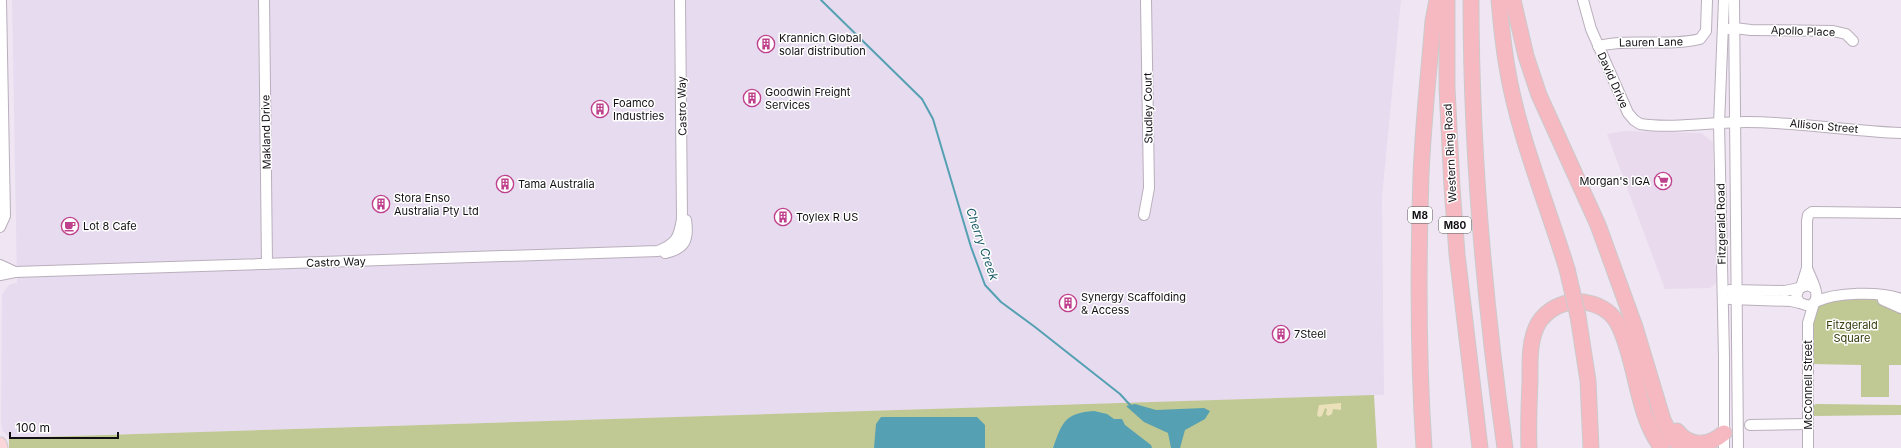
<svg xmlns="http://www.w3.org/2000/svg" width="1901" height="448" viewBox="0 0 1901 448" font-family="Inter,sans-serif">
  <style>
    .built { fill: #e9daee }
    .industrial { fill: #e7dbef }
    .green { fill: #c0c893 }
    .sand { fill: #eae1bb }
    .water { fill: #55a0b2 }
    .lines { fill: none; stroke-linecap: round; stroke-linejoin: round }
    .stream { stroke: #55a0b2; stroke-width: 2 }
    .minor-casing { stroke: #b9afbc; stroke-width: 12 }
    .major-casing { stroke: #cbcacb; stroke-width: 15 }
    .highway-casing { stroke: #cbcacb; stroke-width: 17 }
    .minor { stroke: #fff; stroke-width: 10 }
    .major { stroke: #fad5da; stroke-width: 13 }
    .highway { stroke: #f6b9c2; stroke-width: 15 }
    .highway-bridge-casing { stroke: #cbcacb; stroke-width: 17; stroke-linecap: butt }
    .highway-bridge { stroke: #f6b9c2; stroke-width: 15 }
    .labels { text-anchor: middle; stroke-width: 3; stroke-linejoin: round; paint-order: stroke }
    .shield { fill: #fff; stroke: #5a585a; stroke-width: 1 }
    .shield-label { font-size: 10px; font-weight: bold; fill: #131014 }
    .street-label { font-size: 11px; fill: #131014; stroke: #fff }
    .poi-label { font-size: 11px; fill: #131014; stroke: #fff; text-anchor: start }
    .park-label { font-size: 11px; fill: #363b0e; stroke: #fff }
    .water-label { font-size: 12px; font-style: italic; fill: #22606d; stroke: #fff }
  </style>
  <rect width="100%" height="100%" fill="#f0e6f3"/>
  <polygon class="built" points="1624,131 1701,133 1713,142 1716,283 1710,288 1665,289 1607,134"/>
  <polygon class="industrial" points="12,0 1401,0 1382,197 1384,395 9,438 2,430 1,420 2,294 10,284 17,283"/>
  <g class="green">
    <polygon points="1866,298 1885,302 1901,310 1901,365 1889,365 1889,397 1861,397 1861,365 1811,364 1811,326 1816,306 1828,299"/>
    <polygon points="1374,395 1377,448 9,448 9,438"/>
    <polygon points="1816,404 1901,405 1901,415 1812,416 1812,406"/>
  </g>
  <polygon class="sand" points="1341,403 1341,410 1333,409 1332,414 1328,416 1326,414 1327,409 1325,408 1322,416 1319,417 1317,415 1319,405"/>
  <g class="water">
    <polygon points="1135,404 1156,410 1204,408 1210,411 1205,419 1185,430 1180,448 1171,448 1168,433 1144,422 1126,406"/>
    <path d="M1094 411 1107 414 1114 419H1122L1125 425 1151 445 1152 448H1053C1062 422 1065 413 1094 411Z"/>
    <polygon points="881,417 977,417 985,425 985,448 874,448 876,424"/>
  </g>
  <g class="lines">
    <polyline class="stream" points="821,0 922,99 933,119 971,247 985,285 1001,302 1035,327 1120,394 1131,406"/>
    <defs>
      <g id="minor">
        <polyline points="264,0 267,264"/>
        <path d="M1583 0 1591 29 1628 113 1634 120 1640 124C1673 129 1713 122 1746 122 1798 122 1849 131 1901 133"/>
        <polyline points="1724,0 1719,124 1724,357 1724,448"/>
        <polyline points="1734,0 1738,448"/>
        <polyline points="1729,29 1734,28 1751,30 1833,31 1846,34 1853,41"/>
        <path d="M1598 46C1631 38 1667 47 1700 39L1706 31 1707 0"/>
        <polyline points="1144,215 1149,188 1146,0"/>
        <polyline points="0,227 5,216 1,0"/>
        <path d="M665 253C685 249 689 240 686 220"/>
        <polyline points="0,265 15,272"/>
        <path d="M1807 268C1811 280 1825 300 1809 306L1800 303 1796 297 1799 288 1808 285 1814 288"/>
        <path d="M0 275 15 272 658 251C676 244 679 238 682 219L680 0"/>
        <polyline points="1801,287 1807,268 1807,221 1808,215 1812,212 1901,213"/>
        <polyline points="1730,290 1785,291 1799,288"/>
        <polyline points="1730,299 1791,301 1800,303"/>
        <polyline points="1883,300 1901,308"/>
        <path d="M1815 302C1836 292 1880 291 1901 299"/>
        <polyline points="1750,425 1807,424"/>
        <polyline points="1808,448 1808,323 1814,303"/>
      </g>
      <polyline id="major" points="0,444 1,448"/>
      <g id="highway">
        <polyline points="1447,0 1447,88 1452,187 1457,254 1480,448"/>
        <path d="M1471 0C1471 150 1484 299 1505 448"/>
        <path d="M1499 0C1501 22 1503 45 1507 67 1518 135 1547 203 1567 269"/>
        <polyline points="1513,0 1526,56 1539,95 1598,225 1635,327 1663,420 1672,438 1684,448"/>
        <polyline points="1578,316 1588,381 1591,448"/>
        <path d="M1677 431C1690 448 1709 446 1724 433"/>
        <path d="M1424 448C1418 357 1418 266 1421 175 1423 124 1429 72 1433 21L1437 0"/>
        <path d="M1529 448C1528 426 1529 404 1530 381 1530 364 1529 344 1536 328 1539 320 1544 315 1551 310 1573 295 1607 301 1619 326 1637 363 1636 415 1662 448"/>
      </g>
    </defs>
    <use href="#minor" class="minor-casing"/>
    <use href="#major" class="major-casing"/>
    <use href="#highway" class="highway-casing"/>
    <use href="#minor" class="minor"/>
    <use href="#major" class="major"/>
    <use href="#highway" class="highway"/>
    <defs>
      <polyline id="highway-bridge" points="1567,269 1578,316"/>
    </defs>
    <use href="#highway-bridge" class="highway-bridge-casing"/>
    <use href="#highway-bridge" class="highway-bridge"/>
  </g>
  <defs>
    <symbol id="building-ring" viewBox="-11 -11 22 22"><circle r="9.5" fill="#fff" stroke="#bf408c" stroke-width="1.5"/><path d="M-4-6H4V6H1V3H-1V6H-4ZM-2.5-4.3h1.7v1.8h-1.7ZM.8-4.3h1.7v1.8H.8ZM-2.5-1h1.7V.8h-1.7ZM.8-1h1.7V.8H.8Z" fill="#bf408c"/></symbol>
    <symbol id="supermarket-ring" viewBox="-11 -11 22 22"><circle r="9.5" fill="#fff" stroke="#bf408c" stroke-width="1.5"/><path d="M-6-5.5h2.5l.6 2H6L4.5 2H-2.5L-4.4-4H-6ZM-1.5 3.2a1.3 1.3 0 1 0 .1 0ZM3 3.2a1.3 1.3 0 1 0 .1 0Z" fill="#bf408c"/></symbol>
    <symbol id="cafe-ring" viewBox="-11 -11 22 22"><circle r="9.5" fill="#fff" stroke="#bf408c" stroke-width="1.5"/><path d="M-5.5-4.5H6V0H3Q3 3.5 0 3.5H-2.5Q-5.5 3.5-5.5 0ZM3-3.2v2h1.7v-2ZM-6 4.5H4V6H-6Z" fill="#bf408c"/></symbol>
  </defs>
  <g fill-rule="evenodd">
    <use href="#building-ring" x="756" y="34" width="20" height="20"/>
    <use href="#building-ring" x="742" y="88" width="20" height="20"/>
    <use href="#building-ring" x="590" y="99" width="20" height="20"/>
    <use href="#supermarket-ring" x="1653" y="171" width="20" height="20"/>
    <use href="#building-ring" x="495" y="174" width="20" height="20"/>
    <use href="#building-ring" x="371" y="194" width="20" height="20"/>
    <use href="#building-ring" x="773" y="207" width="20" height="20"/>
    <use href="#cafe-ring" x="60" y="216" width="20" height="20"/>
    <use href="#building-ring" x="1058" y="293" width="20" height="20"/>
    <use href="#building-ring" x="1271" y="324" width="20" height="20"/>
  </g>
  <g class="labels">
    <g class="shield">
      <rect x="1408" y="207" width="24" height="16" rx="3"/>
      <rect x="1439" y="217" width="32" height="16" rx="3"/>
    </g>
    <g class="shield-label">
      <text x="1420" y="219">M8</text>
      <text x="1455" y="229">M80</text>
    </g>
    <g class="street-label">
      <text transform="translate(1803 31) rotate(2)" y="4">Apollo Place</text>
      <text transform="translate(1651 42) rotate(-1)" y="4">Lauren Lane</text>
      <text transform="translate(1613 80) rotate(66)" y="4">David Drive</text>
      <text transform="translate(682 106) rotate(-91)" y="4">Castro Way</text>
      <text transform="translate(1148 108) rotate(-91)" y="4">Studley Court</text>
      <text transform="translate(1824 126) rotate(5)" y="4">Allison Street</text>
      <text transform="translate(266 132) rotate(-91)" y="4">Makland Drive</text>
      <text transform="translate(1450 153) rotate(-93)" y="4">Western Ring Road</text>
      <text transform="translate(1721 224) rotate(-91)" y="4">Fitzgerald Road</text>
      <text transform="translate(336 262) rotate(-2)" y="4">Castro Way</text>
      <text transform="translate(1808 385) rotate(-90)" y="4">McConnell Street</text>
    </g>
    <g class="poi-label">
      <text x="779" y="42">Krannich Global<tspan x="779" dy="13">solar distribution</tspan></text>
      <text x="765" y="96">Goodwin Freight<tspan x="765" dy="13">Services</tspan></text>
      <text x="613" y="107">Foamco<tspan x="613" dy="13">Industries</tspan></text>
      <text x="1650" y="185" text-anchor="end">Morgan's IGA</text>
      <text x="518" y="188">Tama Australia</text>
      <text x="394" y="202">Stora Enso<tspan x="394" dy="13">Australia Pty Ltd</tspan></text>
      <text x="796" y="221">Toylex R US</text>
      <text x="83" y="230">Lot 8 Cafe</text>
      <text x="1081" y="301">Synergy Scaffolding<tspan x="1081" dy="13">&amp; Access</tspan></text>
      <text x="1294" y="338">7Steel</text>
    </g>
    <g class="park-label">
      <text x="1852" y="329">Fitzgerald<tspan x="1852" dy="13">Square</tspan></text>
    </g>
    <g class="water-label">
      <text transform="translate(982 244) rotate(71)" y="4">Cherry Creek</text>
    </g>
  </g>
  <path d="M10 432v6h108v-6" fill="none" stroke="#131014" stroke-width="2"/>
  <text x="16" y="432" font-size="12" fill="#131014" stroke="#ffffff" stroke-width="3" paint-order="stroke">100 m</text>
</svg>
